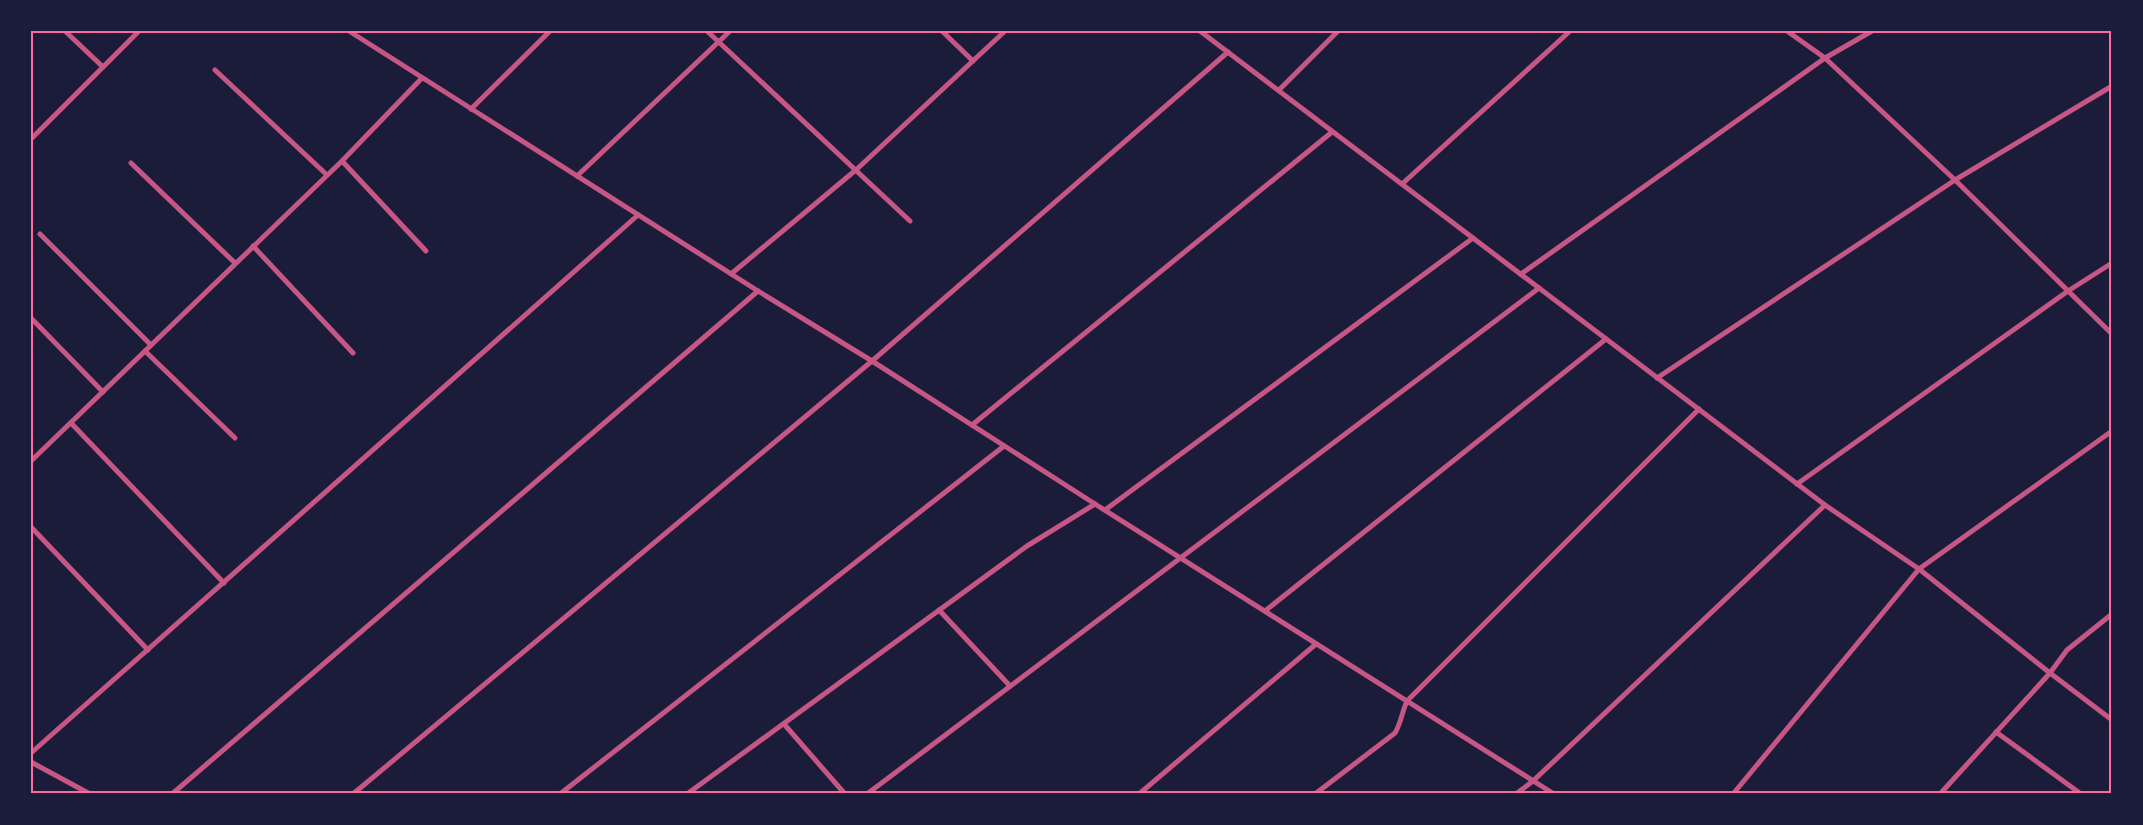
<svg xmlns="http://www.w3.org/2000/svg" width="2143" height="825" viewBox="0 0 2143 825" font-family="'Exo 2',sans-serif">
  <style>
    .lines { fill: none; stroke-linecap: round; stroke-linejoin: round }
    .minor { stroke: #c65784; stroke-width: 5 }
    .neatline { fill: none; stroke: #ff6b9d; stroke-width: 2 }
  </style>
  <rect width="100%" height="100%" fill="#1b1b3a"/>
  <g class="lines">
    <g class="minor">
      <polyline points="65,31 103,67"/>
      <polyline points="349,31 758,291 872,361 1095,504 1554,794"/>
      <polyline points="707,31 910,221"/>
      <polyline points="942,31 973,61"/>
      <polyline points="1200,31 1825,505 1919,569 2050,673 2112,720"/>
      <polyline points="1787,31 1825,58 1955,180 2112,334"/>
      <polyline points="215,70 327,175"/>
      <polyline points="1279,90 1338,31"/>
      <polyline points="471,109 550,31"/>
      <polyline points="31,139 139,31"/>
      <polyline points="342,161 426,251"/>
      <polyline points="131,163 235,263"/>
      <polyline points="577,176 730,31"/>
      <polyline points="1402,184 1570,31"/>
      <polyline points="40,234 151,345"/>
      <polyline points="253,246 353,353"/>
      <polyline points="731,274 857,169 1005,31"/>
      <polyline points="1521,274 1825,58 1872,31"/>
      <polyline points="31,318 103,392"/>
      <polyline points="145,351 235,438"/>
      <polyline points="1657,378 1955,180 2112,86"/>
      <polyline points="71,423 224,583"/>
      <polyline points="972,425 1332,132"/>
      <polyline points="31,461 342,161 422,78"/>
      <polyline points="1797,484 2068,291 2112,263"/>
      <polyline points="1105,510 1473,238"/>
      <polyline points="31,527 148,650"/>
      <polyline points="939,610 1010,686"/>
      <polyline points="1265,611 1606,339"/>
      <polyline points="784,724 845,794"/>
      <polyline points="1996,732 2081,794"/>
      <polyline points="31,753 638,215"/>
      <polyline points="31,762 90,794"/>
      <polyline points="172,794 758,291"/>
      <polyline points="353,794 872,361 1228,52"/>
      <polyline points="560,794 1004,446"/>
      <polyline points="687,794 1027,546 1095,504"/>
      <polyline points="867,794 1539,288"/>
      <polyline points="1139,794 1316,644"/>
      <path d="M1315 794 1395 733C1401 723 1402 712 1407 701L1699 409"/>
      <polyline points="1516,794 1533,781 1825,505"/>
      <polyline points="1733,794 1919,569 2112,431"/>
      <polyline points="1940,794 2050,673 2067,650 2112,614"/>
    </g>
  </g>
  <rect width="2143" height="825" fill="none" stroke="#1b1b3a" stroke-width="65"/>
  <rect x="32" y="32" width="2078" height="760" class="neatline"/>
</svg>
